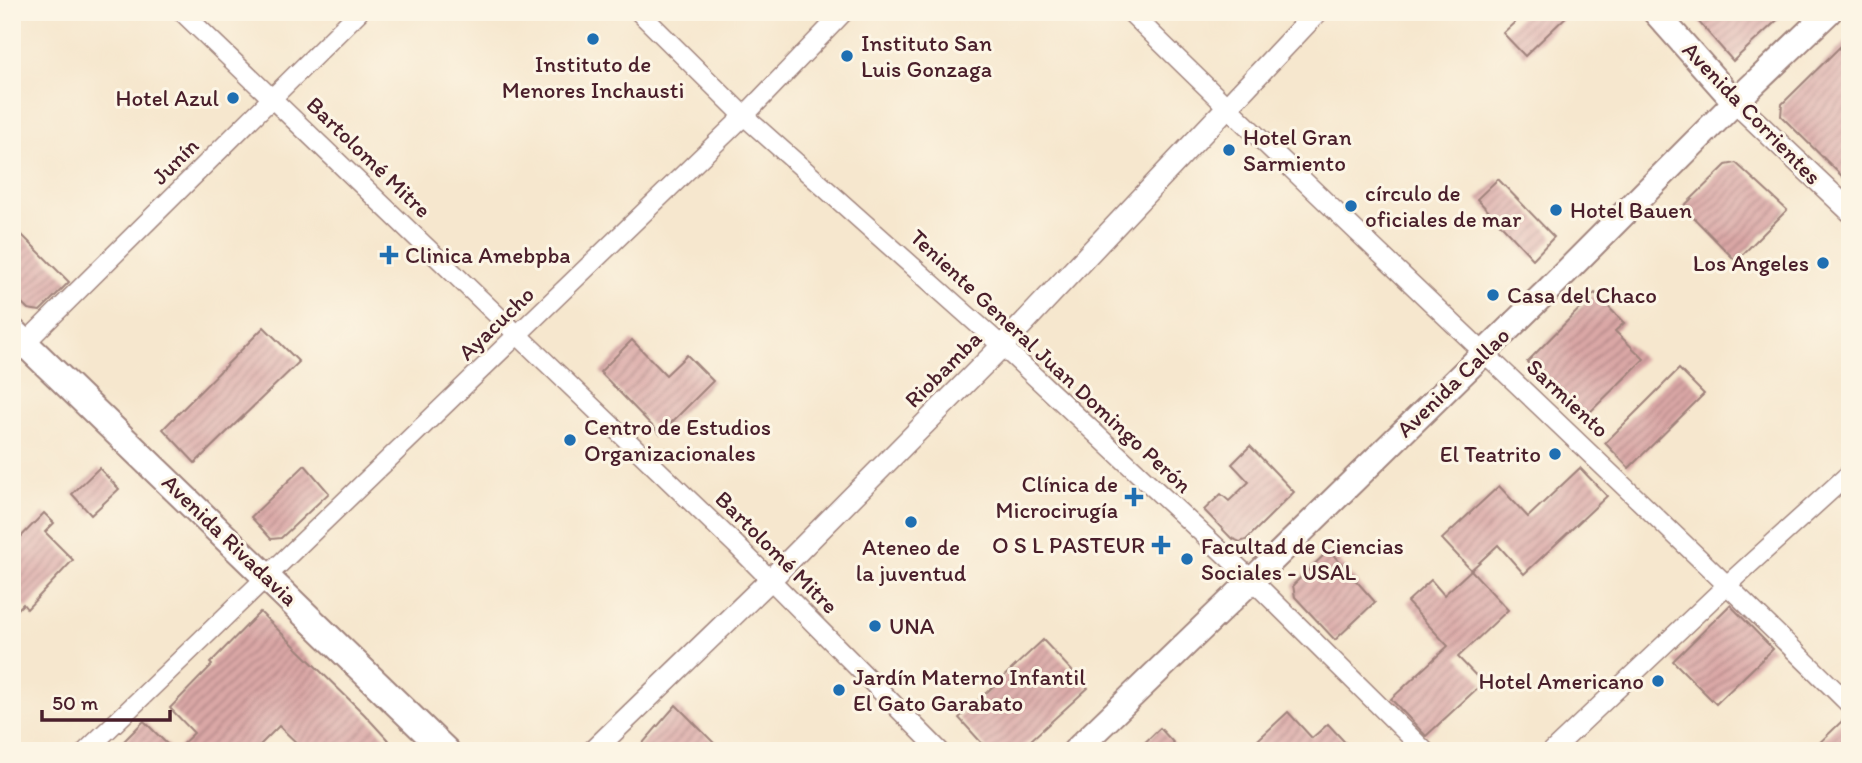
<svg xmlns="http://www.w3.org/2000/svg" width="1862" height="763" viewBox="0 0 1862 763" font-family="Itim,sans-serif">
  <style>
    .building { fill: url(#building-hatch) }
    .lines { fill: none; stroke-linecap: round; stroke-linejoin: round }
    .minor-casing { stroke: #a0837c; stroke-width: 21 }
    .tertiary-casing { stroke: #a0837c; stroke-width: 24 }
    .secondary-casing { stroke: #a0837c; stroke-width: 28 }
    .primary-casing { stroke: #a0837c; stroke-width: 30 }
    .minor { stroke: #fff; stroke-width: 18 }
    .tertiary { stroke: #fff; stroke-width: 21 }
    .secondary { stroke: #fff; stroke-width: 24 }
    .primary { stroke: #fff; stroke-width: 26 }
    .poi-dot { fill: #1f6fb2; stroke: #fcf5e5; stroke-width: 2.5 }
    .labels { text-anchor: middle; stroke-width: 6; stroke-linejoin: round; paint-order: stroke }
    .poi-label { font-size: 23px; fill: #4a1f2b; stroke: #fcf5e5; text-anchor: start }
    .street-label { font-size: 23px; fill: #4a1f2b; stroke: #fcf5e5 }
  </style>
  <defs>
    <pattern id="building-hatch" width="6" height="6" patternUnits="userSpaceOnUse" patternTransform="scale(1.75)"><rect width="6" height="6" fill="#daa7a6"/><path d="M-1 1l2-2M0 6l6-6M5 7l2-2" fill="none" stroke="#b38787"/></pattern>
  </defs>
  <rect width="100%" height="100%" fill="#fcf5e5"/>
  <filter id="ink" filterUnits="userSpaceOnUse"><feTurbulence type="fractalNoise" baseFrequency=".0143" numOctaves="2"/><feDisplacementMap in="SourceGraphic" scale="14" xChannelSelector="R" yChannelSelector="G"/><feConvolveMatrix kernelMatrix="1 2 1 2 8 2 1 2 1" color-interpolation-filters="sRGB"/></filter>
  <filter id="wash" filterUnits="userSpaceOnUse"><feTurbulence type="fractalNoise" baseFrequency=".00686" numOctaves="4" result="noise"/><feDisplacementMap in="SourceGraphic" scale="28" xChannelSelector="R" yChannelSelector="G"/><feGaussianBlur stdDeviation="1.57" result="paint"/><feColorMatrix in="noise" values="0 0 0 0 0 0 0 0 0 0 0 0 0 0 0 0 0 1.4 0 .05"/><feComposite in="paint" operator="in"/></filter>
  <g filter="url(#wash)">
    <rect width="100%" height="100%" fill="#f6e7ce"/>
    <g id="blocks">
      <g class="building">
        <polygon points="1526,12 1571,12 1525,56 1503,33"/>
        <polygon points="1690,12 1786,12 1733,61"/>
        <polygon points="1850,37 1850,184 1781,116 1782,104"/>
        <polygon points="1736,163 1787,210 1736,261 1683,207 1726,165"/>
        <polygon points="1498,179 1554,237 1533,259 1477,199"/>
        <polygon points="12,225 69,282 40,311 28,309 12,293"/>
        <polygon points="1595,293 1624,323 1615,331 1644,359 1583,419 1527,362"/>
        <polygon points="264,327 299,362 195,463 163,429"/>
        <polygon points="632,340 666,375 687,355 713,381 660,434 600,372"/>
        <polygon points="1679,369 1704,394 1629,468 1605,443"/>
        <polygon points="1250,446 1294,492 1246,540 1240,542 1231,538 1204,510 1221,494 1229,501 1249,482 1232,464"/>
        <polygon points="305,465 329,493 281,538 271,539 251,517"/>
        <polygon points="99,468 119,489 91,515 72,494"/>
        <polygon points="1580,468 1607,496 1524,574 1498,545 1471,570 1442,539 1499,486 1528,517"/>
        <polygon points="44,513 54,523 45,532 73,560 27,609 23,604 12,615 12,546"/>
        <polygon points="1329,550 1375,602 1335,640 1295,597 1293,585"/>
        <polygon points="1471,570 1508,610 1458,657 1483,683 1426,736 1391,699 1448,646 1407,602 1431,580 1444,595"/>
        <polygon points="1730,605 1773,649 1716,704 1673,661"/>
        <polygon points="260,612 364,714 398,751 305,751 279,726 254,751 175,751 194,733 170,708 212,665 210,663"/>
        <polygon points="1043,640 1088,688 1019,751 989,751 959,718"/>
        <polygon points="676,705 722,751 636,751"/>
        <polygon points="1288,712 1312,738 1328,724 1353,751 1246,751"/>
        <polygon points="144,721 174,751 132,751 123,742"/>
        <polygon points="1842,721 1850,728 1850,751 1811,751"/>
        <polygon points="1160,728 1181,751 1136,751"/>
      </g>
    </g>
  </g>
  <g filter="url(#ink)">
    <use href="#blocks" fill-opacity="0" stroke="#a0837c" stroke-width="2"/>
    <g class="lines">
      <defs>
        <g id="minor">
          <polyline points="182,12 736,545 940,751"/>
          <polyline points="639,12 744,116 1002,346 1252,580 1425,751"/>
          <path d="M1130 12C1367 246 1613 471 1850 705"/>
          <polyline points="12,356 359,12"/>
          <polyline points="86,751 744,116 844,12"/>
          <polyline points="1552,751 1728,584 1850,473"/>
        </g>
        <g id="tertiary">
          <polyline points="1735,102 1850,211"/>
          <polyline points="593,751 771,579 1002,346 1317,12"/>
        </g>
        <g id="secondary">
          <polyline points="1655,12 1735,102"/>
          <polyline points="1075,751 1252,580 1546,292 1735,102 1829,12"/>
        </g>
        <polyline id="primary" points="12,331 446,751"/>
      </defs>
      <use href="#minor" class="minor-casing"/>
      <use href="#tertiary" class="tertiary-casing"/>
      <use href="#secondary" class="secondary-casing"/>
      <use href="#primary" class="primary-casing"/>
      <use href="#minor" class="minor"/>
      <use href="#tertiary" class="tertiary"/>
      <use href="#secondary" class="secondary"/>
      <use href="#primary" class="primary"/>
    </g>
  </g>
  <g class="poi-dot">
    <circle cx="593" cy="39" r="7"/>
    <circle cx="847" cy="56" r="7"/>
    <circle cx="233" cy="98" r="7"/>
    <circle cx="1229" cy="150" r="7"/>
    <circle cx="1351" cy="206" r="7"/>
    <circle cx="1556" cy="210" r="7"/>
    <path d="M385.5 244.5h7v7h7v7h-7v7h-7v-7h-7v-7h7z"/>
    <circle cx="1823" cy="263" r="7"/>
    <circle cx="1493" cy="295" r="7"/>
    <circle cx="570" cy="440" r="7"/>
    <circle cx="1555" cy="454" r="7"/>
    <path d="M1130.5 486.5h7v7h7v7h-7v7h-7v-7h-7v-7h7z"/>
    <circle cx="911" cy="522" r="7"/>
    <path d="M1157.5 534.5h7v7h7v7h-7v7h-7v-7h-7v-7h7z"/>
    <circle cx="1187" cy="559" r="7"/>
    <circle cx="875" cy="626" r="7"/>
    <circle cx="1658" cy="681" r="7"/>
    <circle cx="839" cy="690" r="7"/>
  </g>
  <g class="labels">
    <g class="poi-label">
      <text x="861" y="51">Instituto San<tspan x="861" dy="26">Luis Gonzaga</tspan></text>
      <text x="593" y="72" text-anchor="middle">Instituto de<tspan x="593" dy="26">Menores Inchausti</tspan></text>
      <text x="219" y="106" text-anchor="end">Hotel Azul</text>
      <text x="1243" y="145">Hotel Gran<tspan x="1243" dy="26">Sarmiento</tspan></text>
      <text x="1365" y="201">círculo de<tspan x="1365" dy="26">oficiales de mar</tspan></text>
      <text x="1570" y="218">Hotel Bauen</text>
      <text x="405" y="263">Clinica Amebpba</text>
      <text x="1809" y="271" text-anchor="end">Los Angeles</text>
      <text x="1507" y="303">Casa del Chaco</text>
      <text x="584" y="435">Centro de Estudios<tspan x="584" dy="26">Organizacionales</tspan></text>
      <text x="1541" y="462" text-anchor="end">El Teatrito</text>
      <text x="1118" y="492" text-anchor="end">Clínica de<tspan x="1118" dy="26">Microcirugía</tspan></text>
      <text x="1145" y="553" text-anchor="end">O S L PASTEUR</text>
      <text x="1201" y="554">Facultad de Ciencias<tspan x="1201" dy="26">Sociales - USAL</tspan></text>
      <text x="911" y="555" text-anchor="middle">Ateneo de<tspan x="911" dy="26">la juventud</tspan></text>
      <text x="889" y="634">UNA</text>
      <text x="853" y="685">Jardín Materno Infantil<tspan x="853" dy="26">El Gato Garabato</tspan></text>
      <text x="1644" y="689" text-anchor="end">Hotel Americano</text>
    </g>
    <g class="street-label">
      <text transform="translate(1752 113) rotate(46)" y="8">Avenida Corrientes</text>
      <text transform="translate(369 157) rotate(44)" y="8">Bartolomé Mitre</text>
      <text transform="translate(175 161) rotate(-45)" y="8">Junín</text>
      <text transform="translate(496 323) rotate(-44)" y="8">Ayacucho</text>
      <text transform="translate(1051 361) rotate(43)" y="8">Teniente General Juan Domingo Perón</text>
      <text transform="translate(943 369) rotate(-45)" y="8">Riobamba</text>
      <text transform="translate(1453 382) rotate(-44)" y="8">Avenida Callao</text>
      <text transform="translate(1568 398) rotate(43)" y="8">Sarmiento</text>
      <text transform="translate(230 540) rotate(44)" y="8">Avenida Rivadavia</text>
      <text transform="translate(777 552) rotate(45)" y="8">Bartolomé Mitre</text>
    </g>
  </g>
  <rect width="1862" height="763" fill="none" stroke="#fcf5e5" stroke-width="42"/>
  <path d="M42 710v10h128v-10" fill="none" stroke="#4a1f2b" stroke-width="3.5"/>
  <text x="52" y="710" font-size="21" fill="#4a1f2b" stroke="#fcf5e5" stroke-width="5" paint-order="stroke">50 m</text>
</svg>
